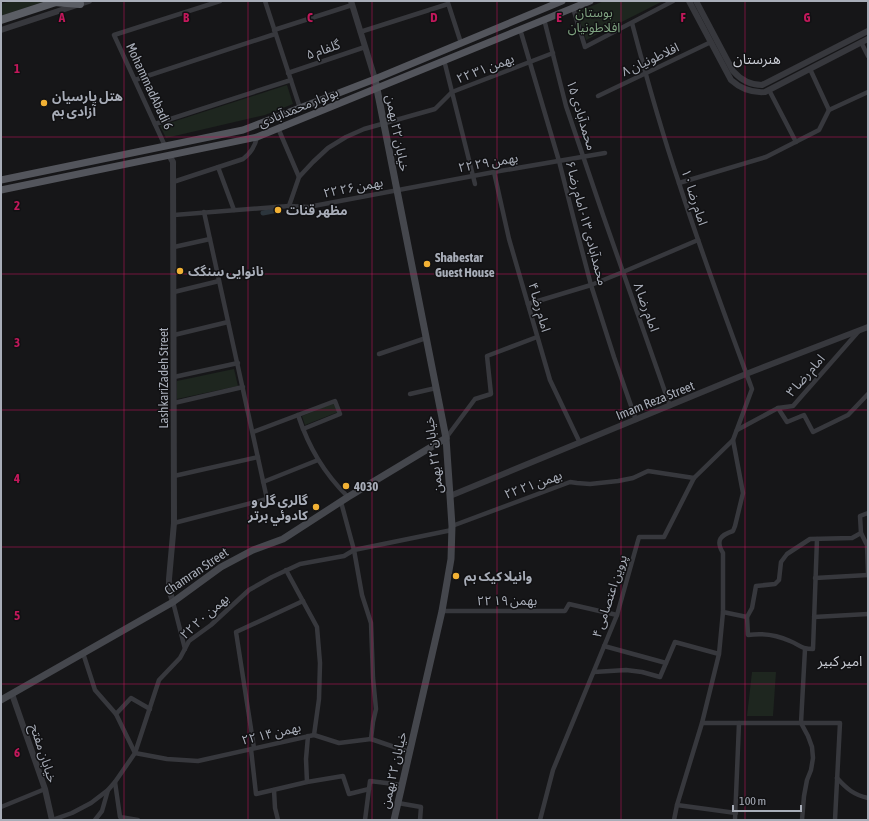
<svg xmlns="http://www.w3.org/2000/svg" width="869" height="821" viewBox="0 0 869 821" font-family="'Asap Condensed','Noto Sans Arabic',sans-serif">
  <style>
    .green { fill: #1e261f }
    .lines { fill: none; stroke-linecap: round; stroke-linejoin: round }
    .canal { stroke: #2c353c; stroke-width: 5 }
    .minor { stroke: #37383d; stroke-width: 4.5 }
    .tertiary { stroke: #37383d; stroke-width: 6 }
    .secondary { stroke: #45474d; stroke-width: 7 }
    .primary { stroke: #53555c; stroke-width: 7 }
    .trunk { stroke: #5b5e65; stroke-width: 8 }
    .grid { fill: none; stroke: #c2185b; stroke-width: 1; stroke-opacity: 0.55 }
    .poi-dot { fill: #f2b134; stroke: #111113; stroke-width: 1.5 }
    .labels { text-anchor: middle; stroke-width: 3; stroke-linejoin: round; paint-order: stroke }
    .park-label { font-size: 13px; fill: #7fa381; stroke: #111113 }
    .street-label { font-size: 13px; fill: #a8adb8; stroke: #111113 }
    .poi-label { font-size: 13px; font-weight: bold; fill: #a8adb8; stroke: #111113; text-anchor: start }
    .neighbourhood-label { font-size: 14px; fill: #c9ccd4; stroke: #111113 }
    .grid-label { font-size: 13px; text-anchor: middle; font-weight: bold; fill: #c2185b; stroke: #111113; stroke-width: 3; stroke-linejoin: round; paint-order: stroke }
  </style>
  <rect width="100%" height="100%" fill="#161618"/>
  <g class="green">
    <polygon points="11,1 46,1 1,16 1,4"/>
    <polygon points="604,1 663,1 586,40 577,12"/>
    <polygon points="287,85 293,104 265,115 166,138 160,126"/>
    <polygon points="234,369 238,386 177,399 177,381"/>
    <polygon points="334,403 338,412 305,425 302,416"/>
    <polygon points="752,672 776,672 773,716 747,716"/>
  </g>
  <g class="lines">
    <polyline class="canal" points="263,213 278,210"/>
    <g class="minor">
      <polyline points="265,1 300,108"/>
      <polyline points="448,3 461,43"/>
      <polyline points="573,8 585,47 673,1"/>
      <polyline points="544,19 566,106 603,215 670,406"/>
      <polyline points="520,29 559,161 574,220 591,285 614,357 636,420"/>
      <polyline points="274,30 352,5"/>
      <polyline points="360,32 448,4"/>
      <polyline points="861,42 868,56"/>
      <polyline points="444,60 475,184"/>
      <polyline points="810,69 829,110"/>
      <polyline points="288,73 365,47"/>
      <polyline points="135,80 275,34"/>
      <polyline points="769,90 796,142"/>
      <polyline points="598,96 711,42"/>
      <polyline points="155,124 291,80"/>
      <polyline points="278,128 299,177"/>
      <polyline points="165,146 114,35 220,1"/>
      <polyline points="218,167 234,210"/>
      <polyline points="494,172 509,239 550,380 580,443"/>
      <path d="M173 182 243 159C251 153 255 147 257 137"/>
      <polyline points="679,183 766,157 819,130 829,110 868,92"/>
      <polyline points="289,206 299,177 313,162 328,148 346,137 364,129 435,109 452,92 553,53"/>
      <polyline points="174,215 289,206 308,207 494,172 605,153"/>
      <polyline points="174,247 210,239"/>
      <polyline points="174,292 219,281"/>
      <polyline points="528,304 591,285 623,272 698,240"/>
      <polyline points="174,335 228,322"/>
      <polyline points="379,354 426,338"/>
      <polyline points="174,377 238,363"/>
      <polyline points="410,394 436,388"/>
      <polyline points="174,403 243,387"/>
      <polyline points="778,408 787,422 804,415 813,432 848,415 868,394"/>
      <path d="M298 415C309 448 324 473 348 497"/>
      <polyline points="737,430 778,408 793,406 858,332"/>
      <polyline points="253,432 335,401 340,414 303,429"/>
      <polyline points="446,438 475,399 491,394 487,356 537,337"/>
      <path d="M733 440 743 493 735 526 733 531C721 535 715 540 723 553V612L747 617 748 635C762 633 777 635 790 641 800 645 801 649 813 649L817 539"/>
      <polyline points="174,476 258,457"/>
      <polyline points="263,482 318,460"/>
      <polyline points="341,502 354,550 362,595 371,623 373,678 376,709 373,722 371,739"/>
      <polyline points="868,513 860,516 861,533 867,545 868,573"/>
      <polyline points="174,523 267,499 204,212"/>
      <polyline points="452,526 570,482 577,483 590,484 618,481 633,478 648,471 694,478"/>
      <polyline points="286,570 317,627 320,663 319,699 314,735"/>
      <polyline points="815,578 868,575"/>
      <polyline points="173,602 185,649"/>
      <polyline points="442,611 565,611 569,604 617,615"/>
      <polyline points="747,617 752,608 756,586 775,584 779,580 781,562 787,554 810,539 852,538 861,533"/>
      <polyline points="814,617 868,614"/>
      <polyline points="604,646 666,663"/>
      <polyline points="83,653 95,690 116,714 135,753 167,759 198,761 314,735 339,743 371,739 409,752"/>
      <polyline points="594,672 626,670 642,672 660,677 675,642 719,654"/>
      <polyline points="116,714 131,698 150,709"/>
      <polyline points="702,723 719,654 723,612"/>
      <polyline points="254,748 236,632 303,601"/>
      <polyline points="251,749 256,794 307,782 343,776 349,794 369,789"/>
      <path d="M837 778C847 789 854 795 868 798"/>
      <polyline points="115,782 120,817 138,820"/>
      <polyline points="307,782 306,759 308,736"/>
      <polyline points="274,790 275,808 278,820"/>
      <polyline points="398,803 421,807 420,820"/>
      <polyline points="677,805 736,813"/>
      <polyline points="1,807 45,789"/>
      <polyline points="52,820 72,813 91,803 108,790 115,782 135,753 159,680 180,658 189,641 211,625 249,590 272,577 300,564 344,556 354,550 452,530"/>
      <polyline points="95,820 102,811 108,790"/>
      <polyline points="365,820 370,781 402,785"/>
      <path d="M540 820 553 770 617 615 639 537H664L694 478 733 440 752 389C727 321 701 252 679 183 661 130 646 76 632 23"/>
      <polyline points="674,820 677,805 702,723 840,723 835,820"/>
      <polyline points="735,820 739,723"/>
      <polyline points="802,820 804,796 807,780 811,770 813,758 812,747 808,736 801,723 805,649"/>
    </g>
    <g class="tertiary">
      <polyline points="351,1 375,79"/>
      <path d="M689 1 731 80C741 89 752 93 765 92L868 39"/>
      <path d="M696 1 733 71C741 80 750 85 762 85L868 31"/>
      <polyline points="1,30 89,1"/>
      <polyline points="169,155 173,162 174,523 169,579 169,589 173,602"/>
      <polyline points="450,496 746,374 868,327"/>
      <polyline points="12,694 45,789 52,820"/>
    </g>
    <g class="secondary">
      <polyline points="375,79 446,438 450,496 452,526 451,559 442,611 394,820"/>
      <polyline points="1,700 173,602 221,567 253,550 283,539 348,497 446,438"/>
    </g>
    <g class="primary">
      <polyline points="1,180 243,130 375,79 562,1"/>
      <polyline points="1,190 257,137 590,1"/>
    </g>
    <g class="trunk">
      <polyline points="54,2 80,4"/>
      <polyline points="1,20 59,1"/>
    </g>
  </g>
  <path class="grid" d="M124 1V820M248 1V820M372 1V820M497 1V820M621 1V820M745 1V820M1 137H868M1 274H868M1 410H868M1 547H868M1 684H868"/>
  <g class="poi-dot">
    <circle cx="44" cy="103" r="4"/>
    <circle cx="278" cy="210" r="4"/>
    <circle cx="427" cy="264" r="4"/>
    <circle cx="180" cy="271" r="4"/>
    <circle cx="346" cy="486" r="4"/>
    <circle cx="316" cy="507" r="4"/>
    <circle cx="456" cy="576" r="4"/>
  </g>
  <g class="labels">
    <g class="park-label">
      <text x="594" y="17">بوستان<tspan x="594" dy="15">افلاطونیان</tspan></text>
    </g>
    <g class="street-label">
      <text transform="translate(323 49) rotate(-19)" y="5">گلفام ۵</text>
      <text transform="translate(650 59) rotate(-25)" y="5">افلاطونیان ۸</text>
      <text transform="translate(485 68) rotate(-21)" y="5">۲۲ بهمن ۳۱</text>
      <text transform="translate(150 86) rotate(65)" y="5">MohammadAbadi 6</text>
      <text transform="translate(298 107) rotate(-22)" y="5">بولوار محمدآبادی</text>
      <text transform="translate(582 115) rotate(73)" y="5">محمدآبادی ۱۵</text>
      <text transform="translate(398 133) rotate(79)" y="5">خیابان ۲۲ بهمن</text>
      <text transform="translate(488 162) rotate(-10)" y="5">۲۲ بهمن ۲۹</text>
      <text transform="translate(353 187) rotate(-11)" y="5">۲۲ بهمن ۲۶</text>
      <text transform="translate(695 197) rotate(72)" y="5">امام رضا ۱۰</text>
      <text transform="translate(587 223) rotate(75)" y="5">محمدآبادی ۱۳- امام رضا ۶</text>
      <text transform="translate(540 307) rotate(74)" y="5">امام رضا ۴</text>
      <text transform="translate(647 307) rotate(70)" y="5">امام رضا ۸</text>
      <text transform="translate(805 375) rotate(-49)" y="5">امام رضا ۳</text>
      <text transform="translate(163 378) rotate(-90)" y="5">LashkariZadeh Street</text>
      <text transform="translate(655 400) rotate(-22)" y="5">Imam Reza Street</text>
      <text transform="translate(433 455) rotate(-97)" y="5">خیابان ۲۲ بهمن</text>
      <text transform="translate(533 484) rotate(-20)" y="5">۲۲ بهمن ۲۱</text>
      <text transform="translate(196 571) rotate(-34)" y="5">Chamran Street</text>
      <text transform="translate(609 596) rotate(-72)" y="5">پروین اعتصامی ۴</text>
      <text x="507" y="605">۲۲ بهمن ۱۹</text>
      <text transform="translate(204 616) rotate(-42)" y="5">۲۲ بهمن ۲۰</text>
      <text transform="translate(271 733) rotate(-13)" y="5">۲۲ بهمن ۱۴</text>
      <text transform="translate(44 753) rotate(72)" y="5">خیابان مفتح</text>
      <text transform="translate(393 770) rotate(-77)" y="5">خیابان ۲۲ بهمن</text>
    </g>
    <g class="poi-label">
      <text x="52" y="101">هتل پارسیان<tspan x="52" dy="15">آزادی بم</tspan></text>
      <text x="286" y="215">مظهر قنات</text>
      <text x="435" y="262">Shabestar<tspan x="435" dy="15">Guest House</tspan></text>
      <text x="188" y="276">نانوایی سنگک</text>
      <text x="354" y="491">4030</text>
      <text x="308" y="505" text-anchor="end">گالري گل و<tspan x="308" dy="15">كادوئي برتر</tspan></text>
      <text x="464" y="581">وانیلا کیک بم</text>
    </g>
    <g class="neighbourhood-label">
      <text x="757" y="64">هنرستان</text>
      <text x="840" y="666">امیر کبیر</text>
    </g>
  </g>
  <g class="grid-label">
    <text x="62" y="22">A</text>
    <text x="186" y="22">B</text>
    <text x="310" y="22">C</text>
    <text x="434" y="22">D</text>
    <text x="559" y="22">E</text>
    <text x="683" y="22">F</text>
    <text x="807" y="22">G</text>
    <text x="17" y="73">1</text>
    <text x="17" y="210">2</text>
    <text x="17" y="347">3</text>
    <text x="17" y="483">4</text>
    <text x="17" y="620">5</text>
    <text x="17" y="757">6</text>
  </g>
  <rect width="869" height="821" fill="none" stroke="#a8adb8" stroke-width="4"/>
  <path d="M733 805v6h68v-6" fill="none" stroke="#a8adb8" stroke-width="2"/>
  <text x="739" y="805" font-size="12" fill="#a8adb8" stroke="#111113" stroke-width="3" paint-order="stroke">100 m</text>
</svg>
